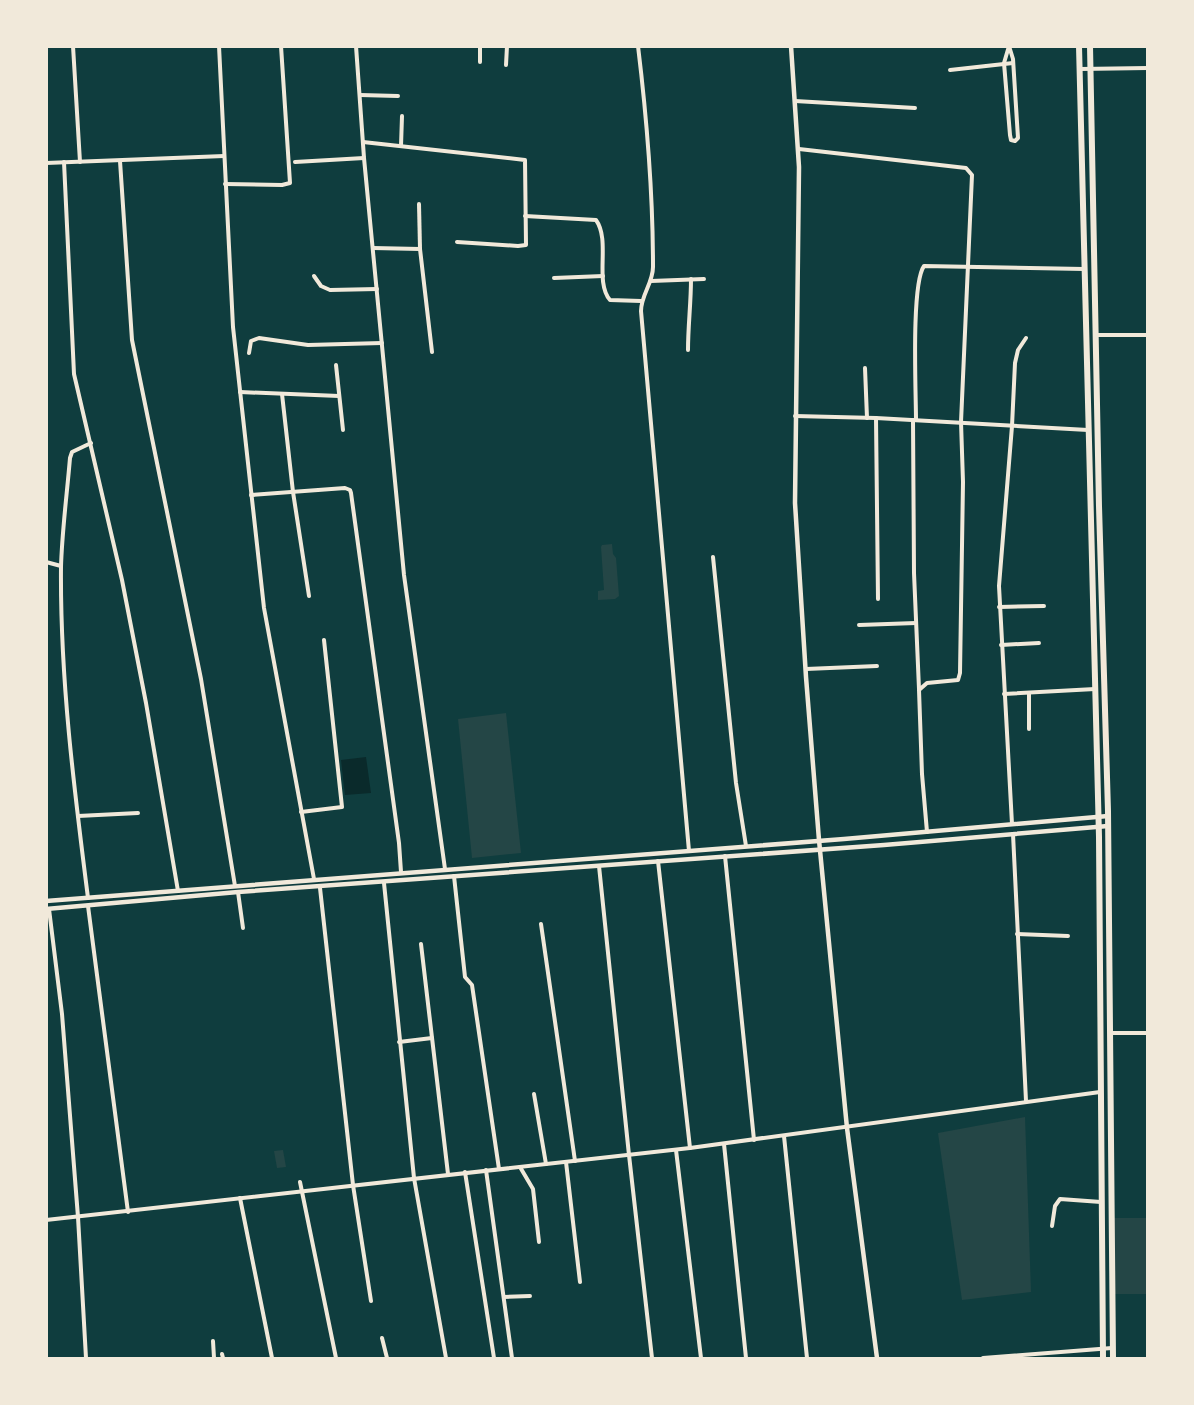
<svg xmlns="http://www.w3.org/2000/svg" width="1194" height="1405" viewBox="0 0 1194 1405" font-family="'DM Sans',sans-serif">
  <style>
    .green { fill: #244646 }
    .water { fill: #0a2a2b }
    .lines { fill: none; stroke-linecap: round; stroke-linejoin: round }
    .minor { stroke: #f1e9da; stroke-width: 4 }
    .tertiary { stroke: #f1e9da; stroke-width: 4.5 }
    .trunk { stroke: #f1e9da; stroke-width: 6 }
  </style>
  <rect width="100%" height="100%" fill="#0f3d3e"/>
  <g class="green">
    <polygon points="612,544 613,554 616,558 619,596 615,599 598,600 598,591 604,590 601,547 602,545"/>
    <polygon points="506,713 521,853 472,858 458,719"/>
    <polygon points="1025,1117 1031,1292 962,1300 938,1133"/>
    <polygon points="283,1150 286,1167 277,1168 274,1151"/>
    <polygon points="1114,1218 1147,1218 1147,1294 1115,1294"/>
  </g>
  <polygon class="water" points="366,757 371,793 345,795 341,760"/>
  <g class="lines">
    <g class="minor">
      <polyline points="73,46 80,162"/>
      <polyline points="219,46 233,327 264,608 314,879"/>
      <polyline points="356,46 364,158 404,575 445,869"/>
      <path d="M638 46C647 120 653 194 653 267 653 283 641 295 641 311L689 851"/>
      <polygon points="1009,46 1013,59 1018,138 1015,141 1011,140 1010,135 1004,63"/>
      <polyline points="480,62 480,46"/>
      <polyline points="506,65 507,46"/>
      <polyline points="1080,69 1148,68"/>
      <polyline points="950,70 1013,63"/>
      <polyline points="360,95 398,96"/>
      <polyline points="795,101 915,108"/>
      <polyline points="363,142 525,160 526,245 518,246 457,242"/>
      <polyline points="401,146 402,116"/>
      <polyline points="799,149 966,168 972,175 961,422 963,482 960,673 958,680 927,683 919,690 922,774 927,832"/>
      <polyline points="120,161 132,340 201,679 235,886"/>
      <polyline points="64,162 74,374 122,580 146,703 178,891"/>
      <polyline points="295,162 364,158"/>
      <polyline points="46,163 224,156"/>
      <polyline points="225,184 282,185 290,183 281,46"/>
      <polyline points="419,204 420,249"/>
      <path d="M525 216 596 220C611 241 594 281 610 300L641 301"/>
      <polyline points="373,248 420,249 432,352"/>
      <polyline points="314,276 321,286 330,290 377,289"/>
      <polyline points="554,278 603,276"/>
      <polyline points="651,281 704,279"/>
      <polyline points="1096,335 1148,335"/>
      <path d="M688 350C688 326 691 303 691 279"/>
      <polyline points="249,353 251,341 259,338 308,345 382,343"/>
      <polyline points="336,365 343,430"/>
      <polyline points="865,368 867,418"/>
      <polyline points="240,392 339,396"/>
      <polyline points="282,394 293,492 309,596"/>
      <polyline points="795,416 876,418 1088,430"/>
      <polyline points="876,418 878,599"/>
      <polyline points="913,420 914,573 919,689"/>
      <path d="M916 420C916 393 911 284 924 266L1084 269"/>
      <polyline points="251,495 345,488 350,490 351,493 399,843 401,872"/>
      <polyline points="713,557 736,783 746,846"/>
      <polyline points="46,562 61,566"/>
      <polyline points="999,607 1044,606"/>
      <polyline points="859,625 916,623"/>
      <polyline points="1001,645 1039,643"/>
      <polyline points="806,669 877,666"/>
      <polyline points="1029,693 1029,729"/>
      <polyline points="1004,694 1095,689"/>
      <polyline points="301,812 342,807 324,640"/>
      <polyline points="78,816 138,813"/>
      <polyline points="1012,824 999,586 1012,426 1015,363 1018,350 1026,338"/>
      <polyline points="1013,834 1026,1101"/>
      <polyline points="725,856 754,1140"/>
      <polyline points="658,861 690,1148"/>
      <polyline points="599,866 629,1155 652,1358"/>
      <polyline points="454,876 465,977 472,985 499,1169"/>
      <polyline points="384,883 414,1178 446,1358"/>
      <polyline points="320,888 353,1185 371,1301"/>
      <polyline points="238,892 243,928"/>
      <path d="M88 898C74 788 60 678 61 567 62 531 67 494 70 458L72 452 91 443"/>
      <polyline points="88,906 128,1212"/>
      <polyline points="49,909 62,1014 78,1217 86,1358"/>
      <polyline points="541,924 575,1161"/>
      <polyline points="1017,934 1068,936"/>
      <polyline points="421,944 448,1174"/>
      <polyline points="1110,1033 1148,1033"/>
      <polyline points="399,1042 432,1038"/>
      <polyline points="534,1094 546,1164"/>
      <polyline points="784,1136 807,1358"/>
      <polyline points="724,1144 746,1358"/>
      <polyline points="676,1150 701,1358"/>
      <polyline points="566,1162 580,1282"/>
      <polyline points="520,1167 533,1189 539,1242"/>
      <polyline points="486,1170 512,1358"/>
      <polyline points="465,1172 494,1358"/>
      <polyline points="300,1182 336,1358"/>
      <polyline points="240,1198 272,1358"/>
      <polyline points="46,1220 690,1148 1100,1092"/>
      <polyline points="1052,1226 1055,1206 1060,1199 1101,1202"/>
      <polyline points="504,1297 530,1296"/>
      <polyline points="382,1338 387,1358"/>
      <polyline points="213,1341 214,1358"/>
      <polyline points="222,1354 223,1358"/>
      <polyline points="983,1358 1112,1348"/>
    </g>
    <g class="tertiary">
      <polyline points="791,46 799,167 795,503 806,677 819,840 847,1128 877,1358"/>
      <polyline points="46,901 844,839 1108,816"/>
      <polyline points="46,909 238,892 884,845 1108,826"/>
    </g>
    <g class="trunk">
      <polyline points="1079,46 1099,837 1103,1358"/>
      <polyline points="1090,46 1099,506 1108,811 1113,1358"/>
    </g>
  </g>
  <rect width="1194" height="1405" fill="none" stroke="#f1e9da" stroke-width="96"/>
</svg>
